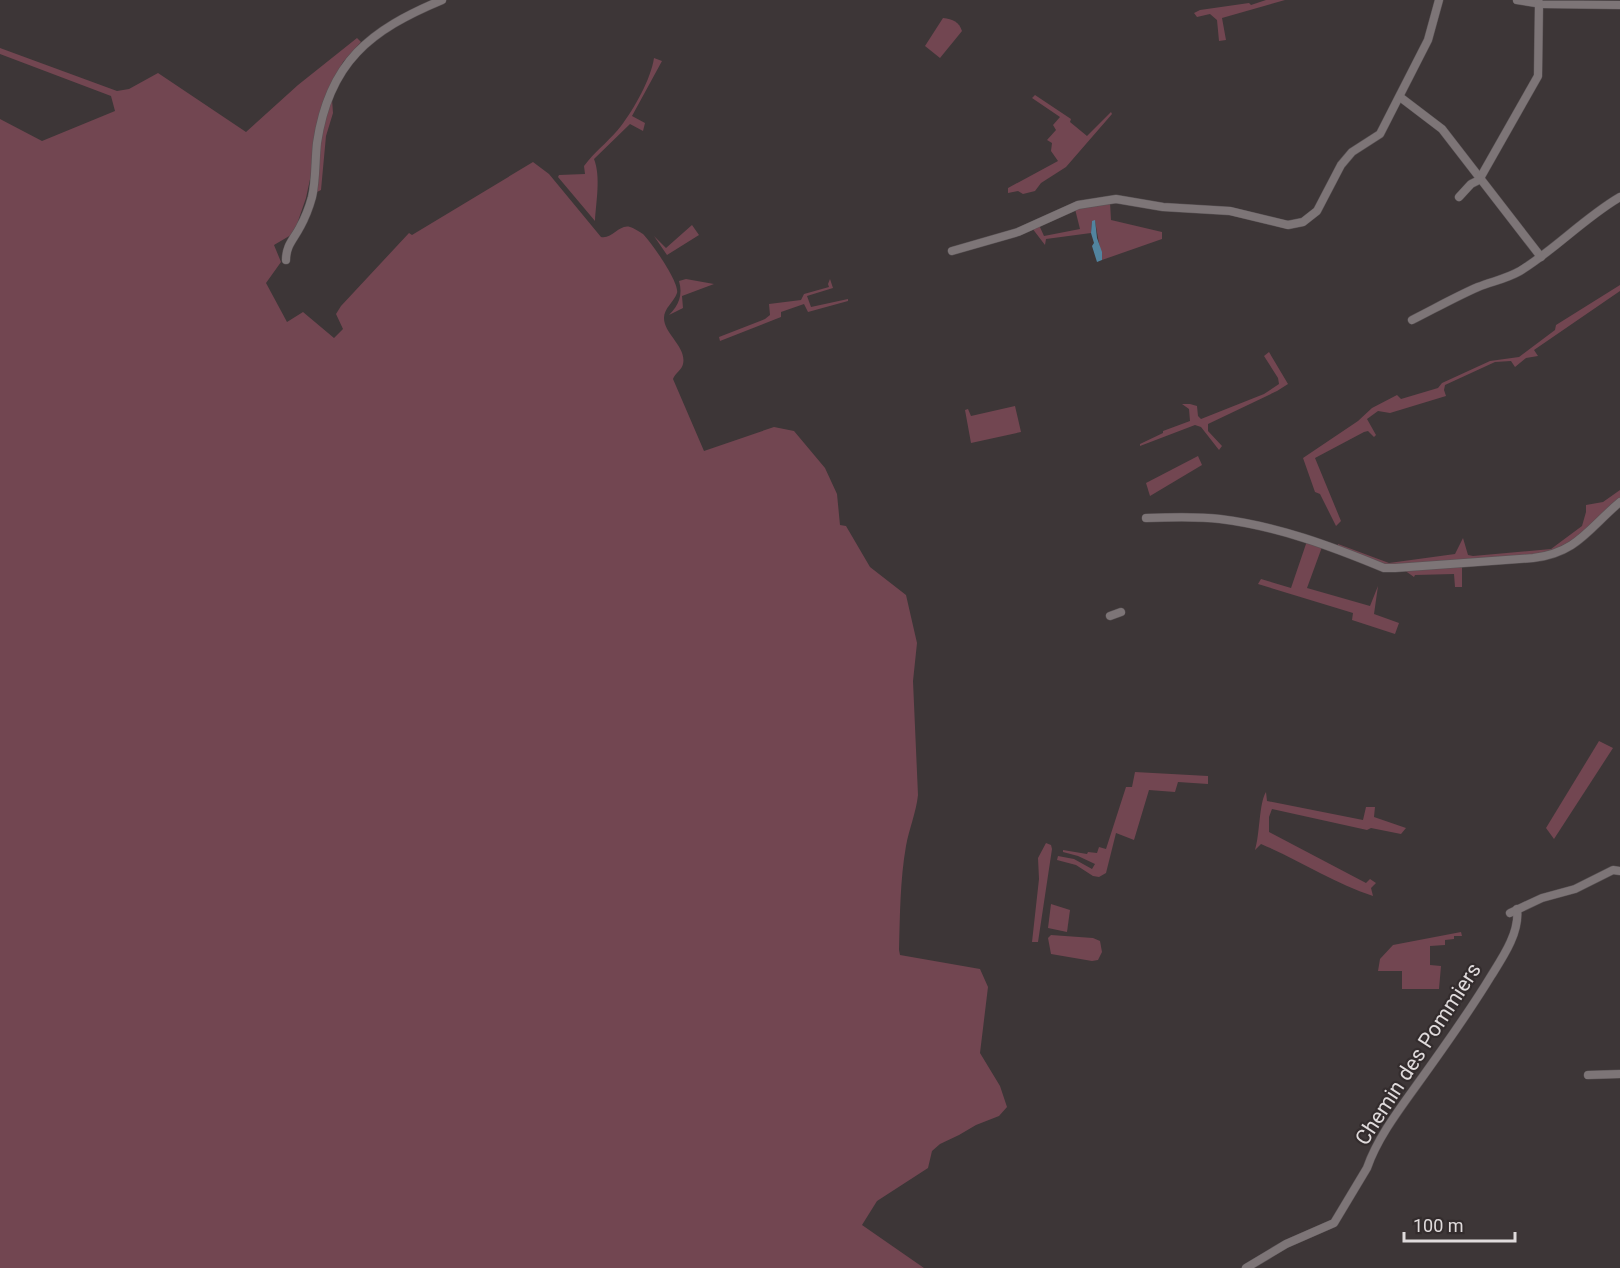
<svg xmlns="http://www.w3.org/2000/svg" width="1620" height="1268" viewBox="0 0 1620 1268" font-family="Roboto,sans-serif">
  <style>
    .green { fill: #724651 }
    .water { fill: #52849f }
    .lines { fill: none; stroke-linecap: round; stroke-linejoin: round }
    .street-casing { stroke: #595254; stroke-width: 9 }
    .street { stroke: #7d7577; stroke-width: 8 }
    .labels { text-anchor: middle; stroke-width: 4.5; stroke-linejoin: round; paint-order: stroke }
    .street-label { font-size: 21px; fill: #e0dbdc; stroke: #332c2d }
  </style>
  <rect width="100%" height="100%" fill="#3d3637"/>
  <g class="green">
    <polygon points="1266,0 1285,0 1222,18 1226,40 1219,41 1217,20 1210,14 1197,17 1194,13 1200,10 1249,3 1251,5"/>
    <path d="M943 18C953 19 959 22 962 31L940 58 925 46Z"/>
    <path d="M357 38 361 42 343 62 330 86 306 198 297 224 291 235 274 245 281 262 266 283 287 322 303 312 334 338 343 329 336 314 341 306 409 233 412 235 533 162 549 174 601 237C613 239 619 224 630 227 634 228 640 232 643 234 651 242 680 283 677 293 674 302 664 308 664 318 664 334 687 347 683 364 682 370 675 373 673 379L704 451 774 427 794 431 825 468 837 494 840 525 846 526 870 567 906 595 917 643 913 681 918 795C916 813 909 829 906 846 900 880 900 916 899 950L900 955 980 969 988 987 980 1053 1000 1086 1007 1107 999 1116 976 1125 959 1135 940 1144 932 1151 928 1168 877 1201 862 1225 924 1268H0V119L42 141 115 111 111 96 0 54V48L117 91 129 89 158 73 246 132 298 85Z"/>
    <path d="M654 58 662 61 632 116 645 123 643 131 630 124 594 159C601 177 596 202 595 221L558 177 559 175 585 174 584 166 588 161C598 149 611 139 621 126 634 109 651 79 654 58Z"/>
    <polygon points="1035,95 1071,119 1070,122 1087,136 1111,112 1112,114 1066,167 1041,183 1035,191 1023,194 1018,191 1008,193 1008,188 1058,161 1051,151 1052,143 1047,140 1056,130 1053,125 1060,117 1032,98"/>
    <path d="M332 99 333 113 326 136 321 190 315 193C318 162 319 128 332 99Z"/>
    <polygon points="1110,202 1111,220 1162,232 1162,239 1102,260 1095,221 1092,221 1091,233 1046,239 1045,245 1032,228 1039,225 1044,236 1080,229 1075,209"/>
    <polygon points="692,225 699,235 667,255 654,236 666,248"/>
    <path d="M686 279 714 284 682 296 683 308 669 315C679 305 683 295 679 281Z"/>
    <polygon points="830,279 833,288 807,296 811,307 848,299 848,301 808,312 804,304 781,312 781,317 720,341 719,337 765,319 770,315 769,304 801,300 804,294 829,287 828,284"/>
    <polygon points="1620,285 1620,291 1534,350 1538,356 1526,358 1515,367 1511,361 1495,362 1445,385 1444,390 1446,396 1390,413 1378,411 1367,419 1376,435 1374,437 1368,431 1364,432 1315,458 1341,521 1336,526 1320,494 1315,492 1303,458 1358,421 1372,408 1397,395 1401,399 1438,388 1442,383 1490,361 1519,357 1555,330 1556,325"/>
    <polygon points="1269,352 1288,384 1277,391 1208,424 1208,431 1222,446 1219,450 1201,427 1195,425 1140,446 1140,444 1163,433 1163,431 1190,421 1189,409 1182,404 1190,404 1197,406 1198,416 1201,419 1264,394 1279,384 1278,378 1264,356"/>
    <polygon points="1015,406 1021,432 971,443 965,410 968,409 971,416"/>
    <polygon points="1198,456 1202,465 1150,496 1146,483"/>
    <polygon points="1620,490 1620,499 1577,538 1546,554 1385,566 1338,547 1338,544 1389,563 1455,554 1463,538 1468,555 1473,556 1551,549 1582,526 1586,512 1586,505 1603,502"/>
    <polygon points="1307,541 1322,547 1307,588 1370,606 1378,586 1374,614 1399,623 1395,634 1352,620 1353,613 1258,584 1261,579 1291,588"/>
    <polygon points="1462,566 1462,587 1455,587 1454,574 1415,575 1414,577 1404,570"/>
    <polygon points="1599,741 1613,748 1554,839 1546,828"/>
    <polygon points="1135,772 1208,776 1208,784 1178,782 1175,792 1149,790 1134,840 1116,833 1106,873 1099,877 1093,876 1076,865 1057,860 1058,856 1074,859 1092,869 1095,864 1078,856 1063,852 1063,850 1087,854 1088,852 1097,853 1099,847 1106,849 1126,787 1132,787"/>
    <path d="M1266 792 1267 801 1363 820 1366 807H1375L1374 817 1406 828 1401 834 1371 828 1367 830 1272 809 1269 817V832L1366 883 1370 879 1376 883 1371 888 1373 896C1334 883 1299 860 1261 844L1255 850C1260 834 1259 803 1266 792Z"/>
    <polygon points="1046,843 1051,845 1052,849 1038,942 1032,942 1039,879 1038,858"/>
    <polygon points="1051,904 1070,910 1067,932 1048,928"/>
    <polygon points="1461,932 1462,936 1454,936 1454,939 1445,940 1445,945 1430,946 1430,965 1441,966 1439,989 1402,989 1402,971 1378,971 1380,959 1393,945"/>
    <polygon points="1051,935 1093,938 1100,941 1102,952 1098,960 1092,961 1051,954 1048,938"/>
  </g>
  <polygon class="water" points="1095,220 1097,238 1102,252 1102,260 1097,262 1092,246 1094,243 1091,233 1092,221"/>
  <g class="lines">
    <defs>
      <g id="street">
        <polyline points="1517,0 1542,4 1620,5"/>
        <polyline points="1400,97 1442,129 1541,257"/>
        <polyline points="1459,197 1471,184 1479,180 1538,76 1539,4"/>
        <polyline points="952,251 1018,232 1078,205 1116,199 1163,207 1230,211 1288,225 1303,222 1317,211 1341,165 1352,152 1380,134 1428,40 1439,0"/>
        <path d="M286 260C286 245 294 239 300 227 305 218 309 208 312 197 316 180 315 161 317 143 329 62 370 30 442 0"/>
        <path d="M1412 320C1434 309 1455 297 1478 287 1493 281 1506 279 1520 271 1556 249 1584 218 1620 197"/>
        <path d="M1146 518C1171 517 1196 516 1220 519 1277 526 1331 546 1384 568H1395L1533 558C1577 553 1589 528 1620 502"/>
        <polyline points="1110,616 1121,612"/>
        <polyline points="1510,913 1542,898 1575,889 1613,870 1620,871"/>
        <polyline points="1588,1075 1620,1074"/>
        <path d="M1246 1268 1286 1244 1334 1223 1367 1168C1377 1139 1398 1111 1416 1086 1442 1050 1468 1014 1491 976 1503 957 1520 932 1517 909"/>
      </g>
    </defs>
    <use href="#street" class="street-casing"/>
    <use href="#street" class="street"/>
  </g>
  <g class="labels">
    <g class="street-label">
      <text transform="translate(1418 1054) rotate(-57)" y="7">Chemin des Pommiers</text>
    </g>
  </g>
  <path d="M1404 1232v9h111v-9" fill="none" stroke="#e0dbdc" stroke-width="3"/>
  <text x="1413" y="1232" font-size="18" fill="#e0dbdc" stroke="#332c2d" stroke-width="4.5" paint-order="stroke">100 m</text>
</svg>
